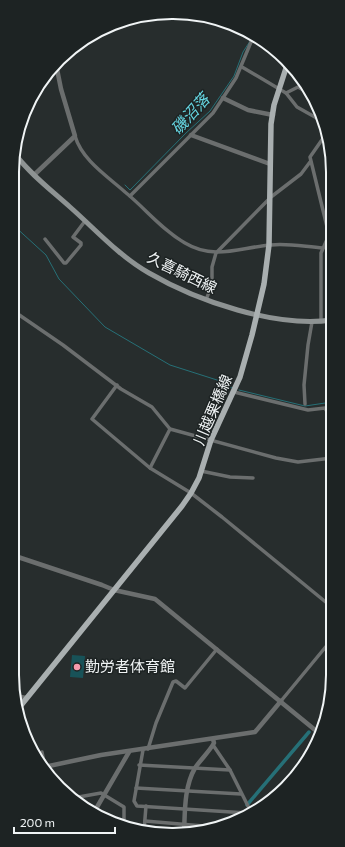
<svg xmlns="http://www.w3.org/2000/svg" width="345" height="847" viewBox="0 0 345 847" font-family="Commissioner,'Noto Sans JP',sans-serif">
  <style>
    .pitch { fill: #185258 }
    .lines { fill: none; stroke-linecap: round; stroke-linejoin: round }
    .stream { stroke: #267077; stroke-width: 1 }
    .canal { stroke: #267077; stroke-width: 3.5 }
    .minor { stroke: #6b6e6e; stroke-width: 3.5 }
    .tertiary { stroke: #6b6e6e; stroke-width: 4.5 }
    .secondary { stroke: #8e9393; stroke-width: 5 }
    .primary { stroke: #a9afb0; stroke-width: 5.5 }
    .poi-dot { fill: #f29aad; stroke: #1d2323; stroke-width: 1.5 }
    .labels { text-anchor: middle; stroke-width: 3; stroke-linejoin: round; paint-order: stroke }
    .street-label { font-size: 15px; fill: #f0f4f5; stroke: #1d2323 }
    .poi-label { font-size: 15px; fill: #f0f4f5; stroke: #1d2323; text-anchor: start }
    .water-label { font-size: 16px; font-style: italic; fill: #65d4e0; stroke: #1d2323 }
    .rim { fill: none; stroke: #f0f4f5; stroke-width: 2 }
  </style>
  <rect width="100%" height="100%" fill="#272d2d"/>
  <polygon class="pitch" points="72,655 85,656 83,678 70,677"/>
  <g class="lines">
    <g class="stream">
      <polyline points="125,185 130,190 186,133 210,111 234,76 243,52 254,35"/>
      <polyline points="12,224 46,255 59,279 105,327 170,365 217,380 232,388"/>
      <polyline points="239,390 305,406 332,402"/>
    </g>
    <polyline class="canal" points="247,805 309,732"/>
    <g class="minor">
      <polyline points="242,67 286,93 298,87 312,95"/>
      <polyline points="286,93 297,107 322,121"/>
      <path d="M75 136C82 160 107 176 125 192 146 209 161 229 185 243 215 261 241 247 271 245 288 243 306 247 323 248"/>
      <polyline points="130,196 213,113 236,78 251,42 256,36"/>
      <polyline points="45,239 64,263 66,263 81,245 81,243 73,237 85,221"/>
      <polyline points="206,300 212,284 212,267 216,253 271,197 301,174 310,162"/>
      <polyline points="12,310 63,345 121,389 152,407 170,429 276,458 298,462 332,458"/>
      <polyline points="321,321 321,253 329,235 310,157 326,134"/>
      <polyline points="117,385 92,419 150,468 191,493 222,517 333,608"/>
      <polyline points="234,392 308,410 325,408 332,421"/>
      <polyline points="305,404 304,385 308,345 312,322"/>
      <polyline points="150,468 170,429"/>
      <polyline points="201,471 230,477 253,478"/>
      <polyline points="281,701 333,638"/>
      <polyline points="213,745 230,770 251,812"/>
      <polyline points="148,749 156,723 173,682 176,681 185,688 217,649"/>
      <polyline points="143,750 134,801 137,806 247,813"/>
      <polyline points="42,752 45,767"/>
      <polyline points="139,765 230,770"/>
      <polyline points="48,766 53,781"/>
      <polyline points="136,788 241,794"/>
      <polyline points="73,798 101,793 124,807 124,824"/>
      <polyline points="145,821 215,827"/>
      <polyline points="144,831 146,806"/>
    </g>
    <g class="tertiary">
      <polyline points="223,98 248,110 273,115"/>
      <polyline points="191,135 270,164"/>
      <polyline points="34,175 75,136 61,89 57,69 54,65"/>
      <polyline points="12,555 102,585 114,590 155,599 320,734"/>
      <polyline points="16,696 26,698"/>
      <polyline points="44,767 101,755 255,732 281,701"/>
      <polyline points="93,814 129,752"/>
      <path d="M184 833C185 812 184 787 195 768 201 759 209 752 214 743L213 739"/>
    </g>
    <path class="secondary" d="M15 154C30 174 51 190 70 207 95 229 119 256 149 273 197 301 276 328 332 320"/>
    <polyline class="primary" points="18,709 182,506 191,493 199,478 211,440 240,377 252,335 264,284 269,245 271,124 274,105 288,62"/>
  </g>
  <circle class="poi-dot" cx="77" cy="667" r="4"/>
  <g class="labels">
    <g class="street-label">
      <text transform="translate(182 273) rotate(26)" y="5">久喜騎西線</text>
      <text transform="translate(213 410) rotate(-67)" y="5">川越栗橋線</text>
    </g>
    <g class="poi-label">
      <text x="85" y="672">勤労者体育館</text>
    </g>
    <g class="water-label">
      <text transform="translate(190 114) rotate(-48)" y="6">磯沼落</text>
    </g>
  </g>
  <path d="M0 0H345V847H0ZM172 19H173A153 153 0 0 1 326 172V675A153 153 0 0 1 173 828H172A153 153 0 0 1 19 675V172A153 153 0 0 1 172 19Z" fill="#1d2323" fill-rule="evenodd"/>
  <path class="rim" d="M172 19H173A153 153 0 0 1 326 172V675A153 153 0 0 1 173 828H172A153 153 0 0 1 19 675V172A153 153 0 0 1 172 19Z"/>
  <path d="M14 827v6h101v-6" fill="none" stroke="#f0f4f5" stroke-width="2"/>
  <text x="20" y="827" font-size="12" fill="#f0f4f5" stroke="#1d2323" stroke-width="3" paint-order="stroke">200 m</text>
</svg>
